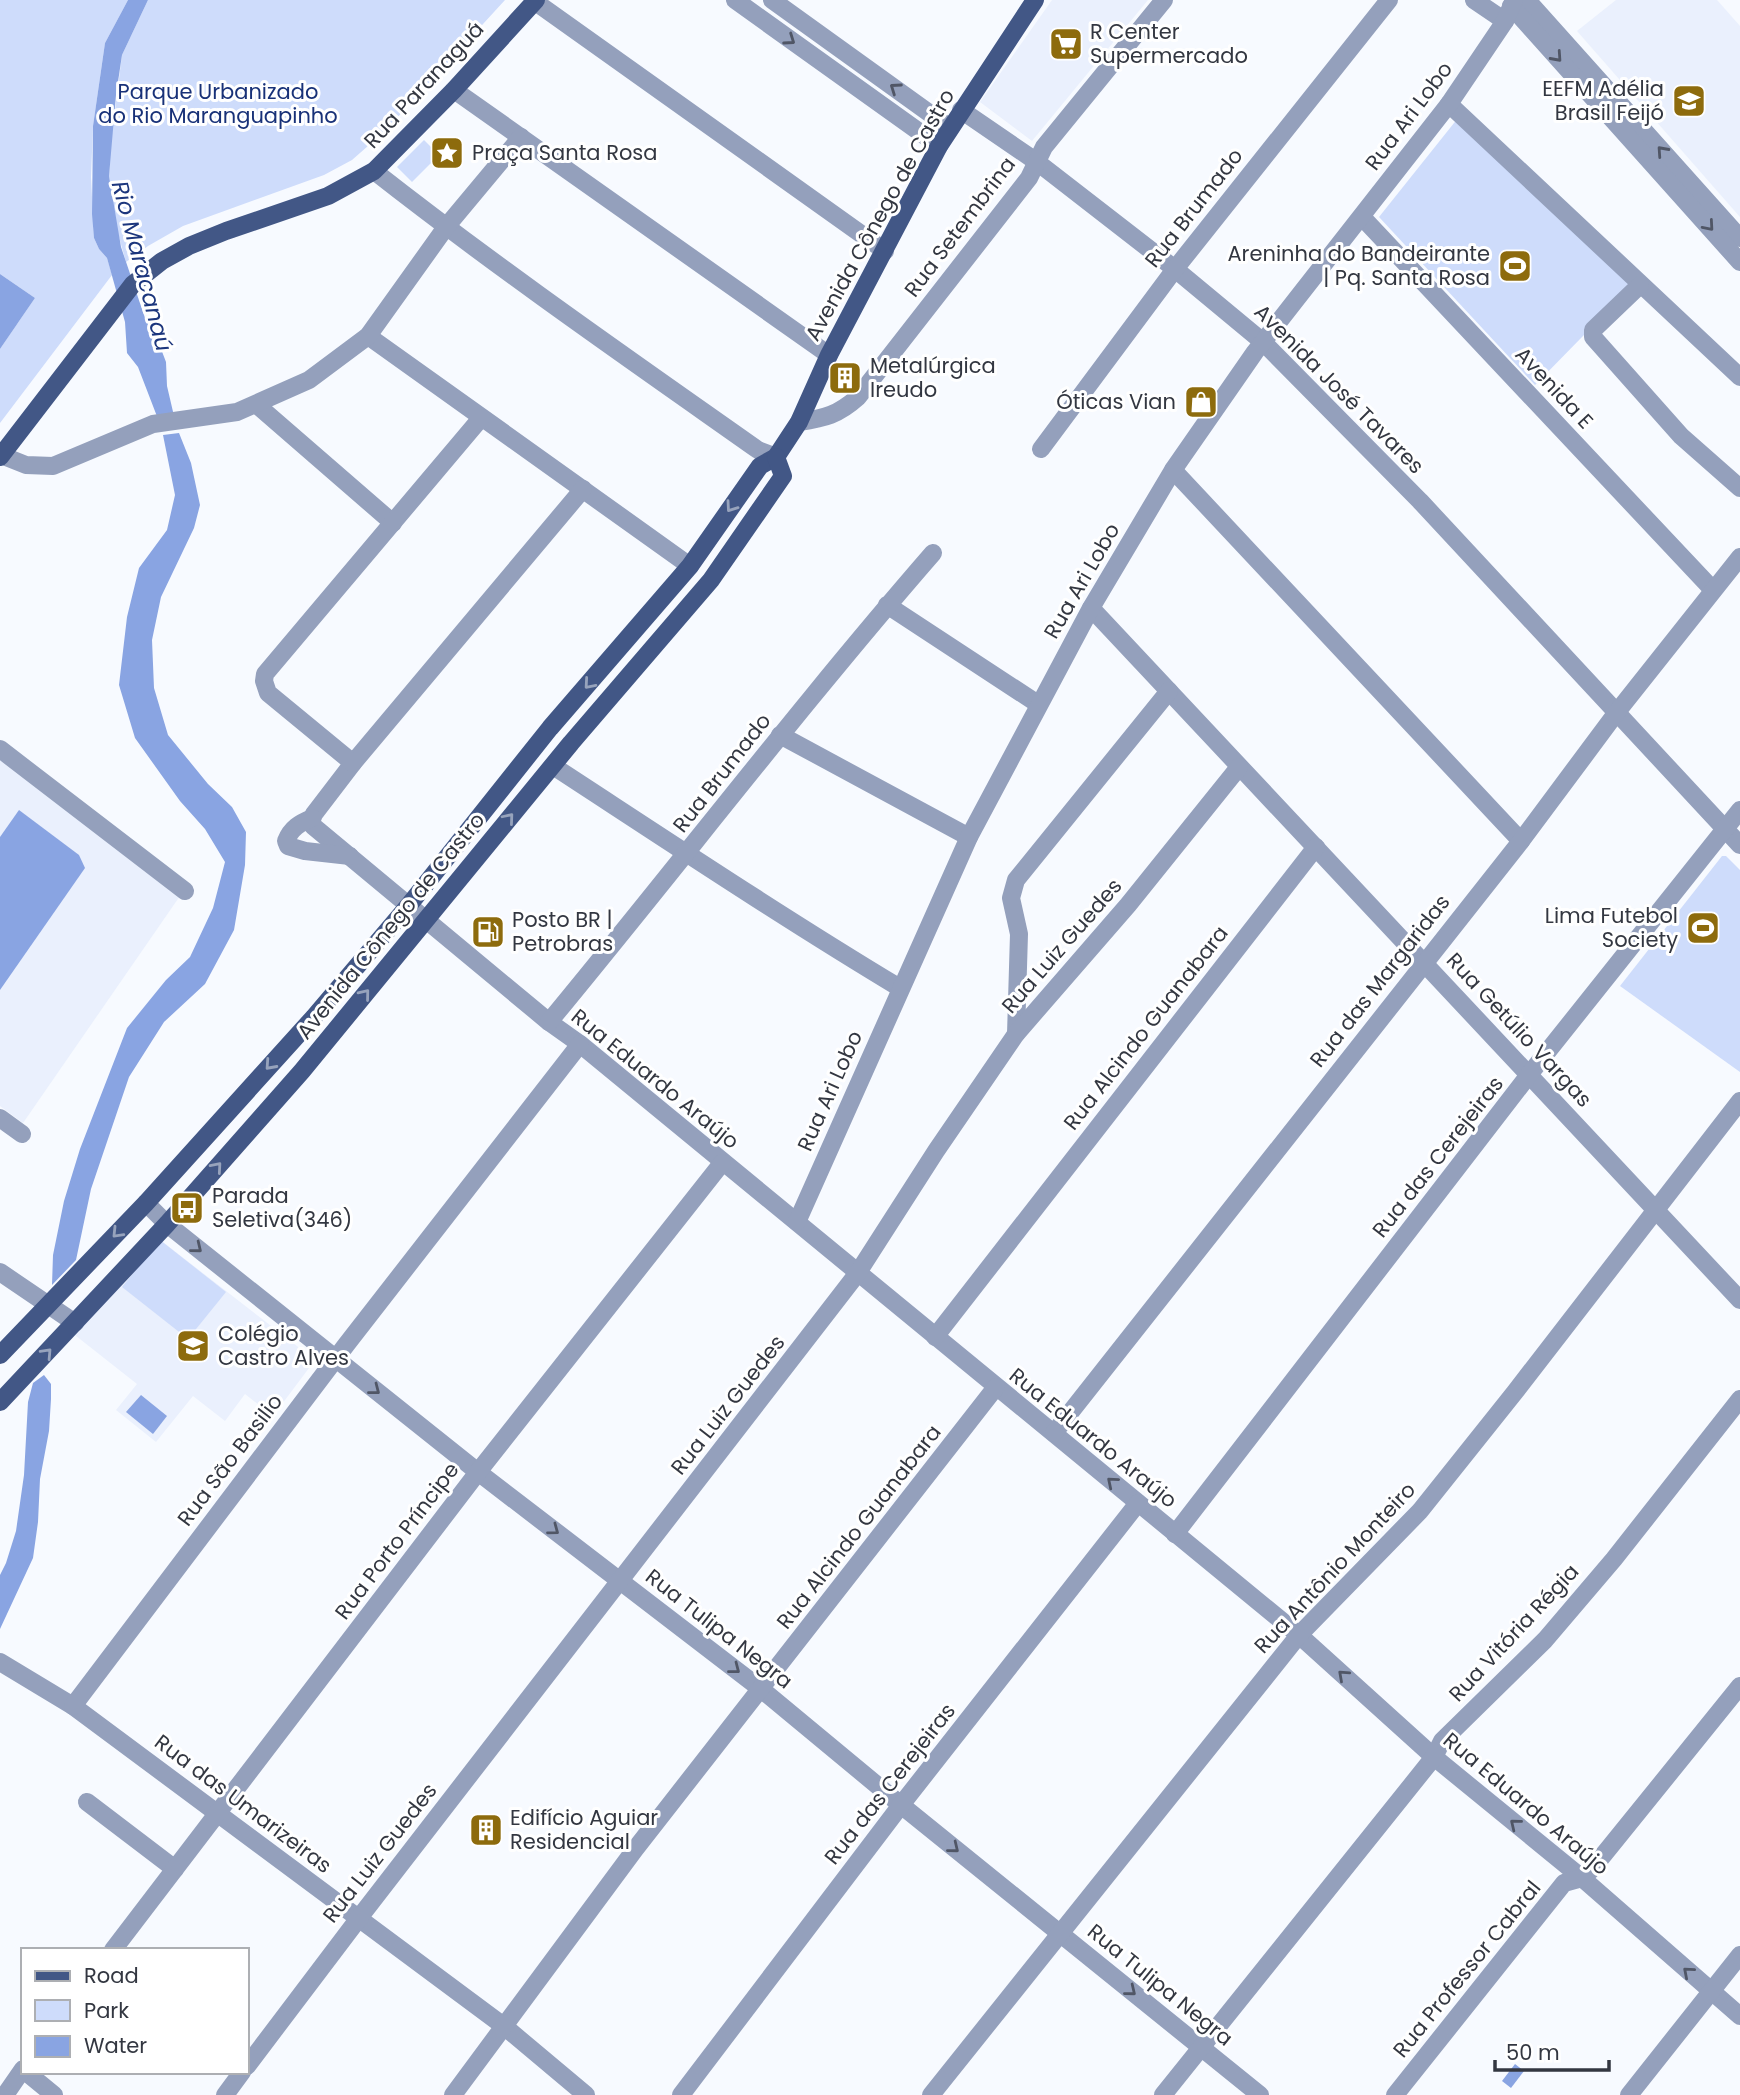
<svg xmlns="http://www.w3.org/2000/svg" width="1740" height="2095" viewBox="0 0 1740 2095" font-family="Poppins,sans-serif">
  <style>
    .built { fill: #eaf0fd }
    .green { fill: #cedcfb }
    .water { fill: #89a4e2 }
    .lines { fill: none; stroke-linecap: round; stroke-linejoin: round }
    .minor { stroke: #94a0bc; stroke-width: 18 }
    .major { stroke: #425786; stroke-width: 18 }
    .oneway { stroke: #505666 }
    .oneway2 { stroke: #97a3bc }
    .labels { text-anchor: middle; stroke-width: 6; stroke-linejoin: round; paint-order: stroke }
    .poi-label { font-size: 21px; fill: #333741; stroke: #fff; text-anchor: start }
    .street-label { font-size: 21px; fill: #333741; stroke: #fff }
    .park-label { font-size: 21px; fill: #183178; stroke: #fff }
    .water-label { font-size: 23px; font-style: italic; fill: #1c367d; stroke: #fff }
  </style>
  <rect width="100%" height="100%" fill="#f7faff"/>
  <g class="built">
    <polygon points="1052,0 1148,0 1032,141 980,102"/>
    <polygon points="1616,0 1717,0 1740,26 1740,217 1577,31"/>
    <polygon points="0,759 182,893 23,1123 0,1106"/>
    <polygon points="159,1239 315,1360 273,1416 245,1394 225,1421 193,1396 156,1442 116,1410 137,1384 71,1332"/>
  </g>
  <g class="green">
    <polygon points="0,0 128,0 105,43 93,126 91,177 94,238 99,249 107,258 112,275 0,423 0,349 35,298 0,274"/>
    <polygon points="148,0 505,0 385,131 352,160 324,175 183,226 148,246 126,262 117,230 109,176 110,149 122,55"/>
    <polygon points="1458,118 1632,286 1535,385 1379,217"/>
    <polygon points="424,140 439,155 412,182 397,167"/>
    <polygon points="1722,856 1726,856 1740,870 1740,1072 1620,986"/>
    <polygon points="160,1240 226,1292 188,1339 122,1287"/>
  </g>
  <g class="water">
    <polygon points="128,0 148,0 122,55 116,95 109,176 121,247 145,318 158,341 166,362 167,386 174,416 158,419 138,367 127,353 125,322 107,258 99,249 94,238 92,214 93,126 105,43"/>
    <polygon points="0,274 35,298 0,349"/>
    <polygon points="179,433 191,463 200,505 194,528 161,597 152,640 154,688 168,735 208,784 232,807 246,832 245,865 234,930 205,984 164,1022 129,1077 91,1189 76,1260 52,1285 53,1255 64,1201 80,1149 127,1028 166,980 190,957 213,908 225,862 205,829 180,801 135,738 119,685 127,617 139,568 167,530 175,495 163,435"/>
    <polygon points="19,810 79,855 85,868 0,990 0,837"/>
    <polygon points="44,1375 51,1384 51,1399 49,1431 40,1479 38,1522 33,1558 0,1629 0,1575 6,1563 16,1531 24,1475 28,1402 33,1383"/>
    <polygon points="141,1395 167,1416 153,1434 126,1412"/>
    <polygon points="1515,2064 1524,2071 1511,2088 1502,2081"/>
  </g>
  <g class="lines">
    <g class="minor">
      <polyline points="735,0 939,146"/>
      <polyline points="772,0 950,128"/>
      <polyline points="1474,0 1505,21"/>
      <polyline points="1527,0 1740,238"/>
      <polyline points="534,1 885,251"/>
      <polyline points="1511,6 1740,262"/>
      <polyline points="454,90 829,355"/>
      <polyline points="1449,104 1740,377"/>
      <polyline points="961,110 1037,162 1175,269 1263,342 1420,501 1740,845"/>
      <path d="M374 171C499 269 629 359 758 450L776 457"/>
      <polyline points="1362,217 1713,590"/>
      <polyline points="1640,285 1593,330 1593,337 1681,436 1740,488"/>
      <polyline points="368,336 690,566"/>
      <polyline points="257,405 393,523"/>
      <path d="M799 422C825 418 838 415 858 397L1029 178 1044 147 1164 0"/>
      <polyline points="1041,449 1175,269 1389,0"/>
      <polyline points="1,455 26,465 53,466 153,424 237,412 309,380 368,336 446,227 521,137"/>
      <polyline points="1173,470 1521,841"/>
      <polyline points="583,489 353,763 314,814 311,822 313,826 549,1022 580,1044 1299,1635 1434,1757 1582,1878 1740,2016"/>
      <polyline points="887,605 1038,704"/>
      <polyline points="1091,608 1740,1300"/>
      <polyline points="780,735 969,837"/>
      <polyline points="0,749 185,891"/>
      <polyline points="353,763 268,693 264,681 265,674 481,418"/>
      <path d="M553 766C668 841 782 917 900 988"/>
      <path d="M312 818C300 823 291 828 286 841L288 846 305 851 350 856"/>
      <path d="M549 1022C678 866 800 706 933 553"/>
      <polyline points="1016,1034 1019,934 1011,898 1016,880 1169,691"/>
      <polyline points="0,1118 22,1134"/>
      <polyline points="146,1203 167,1224 478,1472 761,1689 901,1805 1260,2095"/>
      <polyline points="797,1222 969,837 1091,608 1173,470 1255,352 1449,104 1505,21 1514,0"/>
      <polyline points="0,1272 75,1323"/>
      <polyline points="935,1337 1316,847"/>
      <polyline points="1054,1433 1521,841 1617,712 1740,557"/>
      <polyline points="1175,1534 1528,1076 1740,810"/>
      <polyline points="0,1662 73,1706 505,2027 586,2095"/>
      <polyline points="73,1706 346,1345 580,1044"/>
      <polyline points="87,1802 175,1869"/>
      <polyline points="113,1950 478,1472 722,1163"/>
      <polyline points="247,2066 359,1918 857,1274 936,1151 1016,1034 1128,905 1239,767"/>
      <polyline points="26,2072 54,2095"/>
      <polyline points="5,2095 23,2069"/>
      <polyline points="225,2095 242,2072"/>
      <polyline points="453,2095 636,1848 996,1387"/>
      <polyline points="681,2095 901,1805 1138,1503"/>
      <polyline points="931,2095 1299,1635 1420,1511 1515,1392 1740,1101"/>
      <polyline points="1163,2095 1434,1757 1442,1741 1545,1640 1614,1559 1740,1399"/>
      <polyline points="1395,2095 1564,1883 1582,1878 1592,1869 1740,1686"/>
      <polyline points="1629,2095 1740,1955"/>
    </g>
    <g class="major">
      <polyline points="0,457 133,284 162,261 189,246 226,231 328,196 374,171 454,90 536,0"/>
      <polyline points="0,1355 146,1203 314,1017 409,905 550,728 690,566 760,466 776,457 799,422 829,355 939,146 1035,0"/>
      <polyline points="0,1402 167,1224 302,1071 571,743 711,580 783,476 776,457"/>
    </g>
  </g>
  <defs><path id="oneway-chevron" d="M-2-3.5L2.5 0L-2 3.5" fill="none" stroke-width="1.6" stroke-linecap="round" stroke-linejoin="round" transform="scale(1.75)"/></defs>
  <g class="oneway">
    <use href="#oneway-chevron" transform="translate(790 40) rotate(35)"/>
    <use href="#oneway-chevron" transform="translate(1557 57) rotate(48)"/>
    <use href="#oneway-chevron" transform="translate(895 88) rotate(-145)"/>
    <use href="#oneway-chevron" transform="translate(1662 151) rotate(-132)"/>
    <use href="#oneway-chevron" transform="translate(1709 226) rotate(49)"/>
    <use href="#oneway-chevron" transform="translate(197 1248) rotate(39)"/>
    <use href="#oneway-chevron" transform="translate(375 1390) rotate(38)"/>
    <use href="#oneway-chevron" transform="translate(1112 1482) rotate(-140)"/>
    <use href="#oneway-chevron" transform="translate(554 1530) rotate(37)"/>
    <use href="#oneway-chevron" transform="translate(735 1669) rotate(38)"/>
    <use href="#oneway-chevron" transform="translate(1343 1675) rotate(-138)"/>
    <use href="#oneway-chevron" transform="translate(1515 1824) rotate(-141)"/>
    <use href="#oneway-chevron" transform="translate(954 1848) rotate(39)"/>
    <use href="#oneway-chevron" transform="translate(1688 1972) rotate(-139)"/>
    <use href="#oneway-chevron" transform="translate(1131 1991) rotate(39)"/>
  </g>
  <g class="oneway2">
    <use href="#oneway-chevron" transform="translate(731 507) rotate(125)"/>
    <use href="#oneway-chevron" transform="translate(589 684) rotate(131)"/>
    <use href="#oneway-chevron" transform="translate(509 818) rotate(-50)"/>
    <use href="#oneway-chevron" transform="translate(365 994) rotate(-51)"/>
    <use href="#oneway-chevron" transform="translate(270 1065) rotate(132)"/>
    <use href="#oneway-chevron" transform="translate(217 1167) rotate(-49)"/>
    <use href="#oneway-chevron" transform="translate(117 1233) rotate(134)"/>
    <use href="#oneway-chevron" transform="translate(47 1353) rotate(-47)"/>
  </g>
  <defs>
    <symbol id="supermarket-square" viewBox="-11 -11 22 22"><rect x="-9" y="-9" width="18" height="18" rx="4" fill="#8d6b0d" stroke="#fff"/><path d="M-6-5.5h2.5l.6 2H6L4.5 2H-2.5L-4.4-4H-6ZM-1.5 3.2a1.3 1.3 0 1 0 .1 0ZM3 3.2a1.3 1.3 0 1 0 .1 0Z" fill="#fff"/></symbol>
    <symbol id="school-square" viewBox="-11 -11 22 22"><rect x="-9" y="-9" width="18" height="18" rx="4" fill="#8d6b0d" stroke="#fff"/><path d="M0-5L7-2L0 1L-7-2ZM-4 1L0 2.5L4 1V4Q0 6-4 4Z" fill="#fff"/></symbol>
    <symbol id="sight-square" viewBox="-11 -11 22 22"><rect x="-9" y="-9" width="18" height="18" rx="4" fill="#8d6b0d" stroke="#fff"/><path d="M0-6L1.8-2.2L6-1.7L2.9 1.2L3.7 5.4L0 3.3L-3.7 5.4L-2.9 1.2L-6-1.7L-1.8-2.2Z" fill="#fff"/></symbol>
    <symbol id="stadium-square" viewBox="-11 -11 22 22"><rect x="-9" y="-9" width="18" height="18" rx="4" fill="#8d6b0d" stroke="#fff"/><path d="M0-5a6.5 5 0 1 0 0 10a6.5 5 0 1 0 0-10ZM-3.5-1.8h7v3.6h-7Z" fill="#fff"/></symbol>
    <symbol id="building-square" viewBox="-11 -11 22 22"><rect x="-9" y="-9" width="18" height="18" rx="4" fill="#8d6b0d" stroke="#fff"/><path d="M-4-6H4V6H1V3H-1V6H-4ZM-2.5-4.3h1.7v1.8h-1.7ZM.8-4.3h1.7v1.8H.8ZM-2.5-1h1.7V.8h-1.7ZM.8-1h1.7V.8H.8Z" fill="#fff"/></symbol>
    <symbol id="shop-square" viewBox="-11 -11 22 22"><rect x="-9" y="-9" width="18" height="18" rx="4" fill="#8d6b0d" stroke="#fff"/><path d="M-5-2.5h2.3a2.7 3.5 0 0 1 5.4 0H5L5.5 6h-11ZM-1.5-2.5h3a1.5 2.3 0 0 0-3 0Z" fill="#fff"/></symbol>
    <symbol id="fuel-square" viewBox="-11 -11 22 22"><rect x="-9" y="-9" width="18" height="18" rx="4" fill="#8d6b0d" stroke="#fff"/><path d="M-5.5-6h7V0h2V4h1.3V-2.5L3-4.5l.8-.8L6-3V5H2.5V1h-1V6h-7ZM-4.2-4.7v3.2H.2V-4.7Z" fill="#fff"/></symbol>
    <symbol id="bus-square" viewBox="-11 -11 22 22"><rect x="-9" y="-9" width="18" height="18" rx="4" fill="#8d6b0d" stroke="#fff"/><path d="M-5-6H5V4H4V6H2V4H-2V6H-4V4H-5ZM-3.5-4V0h7V-4ZM-3.5 1.2v1.5H-2V1.2ZM2 1.2v1.5H3.5V1.2Z" fill="#fff"/></symbol>
  </defs>
  <g fill-rule="evenodd">
    <use href="#supermarket-square" x="1047" y="25" width="38" height="38"/>
    <use href="#school-square" x="1670" y="82" width="38" height="38"/>
    <use href="#sight-square" x="428" y="134" width="38" height="38"/>
    <use href="#stadium-square" x="1496" y="247" width="38" height="38"/>
    <use href="#building-square" x="826" y="359" width="38" height="38"/>
    <use href="#shop-square" x="1182" y="383" width="38" height="38"/>
    <use href="#stadium-square" x="1684" y="909" width="38" height="38"/>
    <use href="#fuel-square" x="469" y="913" width="38" height="38"/>
    <use href="#bus-square" x="168" y="1189" width="38" height="38"/>
    <use href="#school-square" x="174" y="1327" width="38" height="38"/>
    <use href="#building-square" x="467" y="1811" width="38" height="38"/>
  </g>
  <g class="labels">
    <g class="poi-label">
      <text x="1090" y="39">R Center<tspan x="1090" dy="24">Supermercado</tspan></text>
      <text x="1664" y="96" text-anchor="end">EEFM Adélia<tspan x="1664" dy="24">Brasil Feijó</tspan></text>
      <text x="472" y="160">Praça Santa Rosa</text>
      <text x="1490" y="261" text-anchor="end">Areninha do Bandeirante<tspan x="1490" dy="24">| Pq. Santa Rosa</tspan></text>
      <text x="870" y="373">Metalúrgica<tspan x="870" dy="24">Ireudo</tspan></text>
      <text x="1176" y="409" text-anchor="end">Óticas Vian</text>
      <text x="1678" y="923" text-anchor="end">Lima Futebol<tspan x="1678" dy="24">Society</tspan></text>
      <text x="512" y="927">Posto BR |<tspan x="512" dy="24">Petrobras</tspan></text>
      <text x="212" y="1203">Parada<tspan x="212" dy="24">Seletiva(346)</tspan></text>
      <text x="218" y="1341">Colégio<tspan x="218" dy="24">Castro Alves</tspan></text>
      <text x="510" y="1825">Edifício Aguiar<tspan x="510" dy="24">Residencial</tspan></text>
    </g>
    <g class="street-label">
      <text transform="translate(424 85) rotate(-47)" y="7">Rua Paranaguá</text>
      <text transform="translate(1409 116) rotate(-53)" y="7">Rua Ari Lobo</text>
      <text transform="translate(1194 208) rotate(-52)" y="7">Rua Brumado</text>
      <text transform="translate(880 215) rotate(-61)" y="7">Avenida Cônego de Castro</text>
      <text transform="translate(960 227) rotate(-53)" y="7">Rua Setembrina</text>
      <text transform="translate(1554 388) rotate(47)" y="7">Avenida E</text>
      <text transform="translate(1339 389) rotate(45)" y="7">Avenida José Tavares</text>
      <text transform="translate(1082 581) rotate(-60)" y="7">Rua Ari Lobo</text>
      <text transform="translate(722 773) rotate(-52)" y="7">Rua Brumado</text>
      <text transform="translate(391 926) rotate(-51)" y="7">Avenida Cônego de Castro</text>
      <text transform="translate(1062 946) rotate(-49)" y="7">Rua Luiz Guedes</text>
      <text transform="translate(1380 981) rotate(-52)" y="7">Rua das Margaridas</text>
      <text transform="translate(1146 1028) rotate(-52)" y="7">Rua Alcindo Guanabara</text>
      <text transform="translate(1519 1030) rotate(47)" y="7">Rua Getúlio Vargas</text>
      <text transform="translate(655 1079) rotate(39)" y="7">Rua Eduardo Araújo</text>
      <text transform="translate(830 1091) rotate(-66)" y="7">Rua Ari Lobo</text>
      <text transform="translate(1438 1157) rotate(-52)" y="7">Rua das Cerejeiras</text>
      <text transform="translate(728 1405) rotate(-52)" y="7">Rua Luiz Guedes</text>
      <text transform="translate(1093 1438) rotate(39)" y="7">Rua Eduardo Araújo</text>
      <text transform="translate(230 1460) rotate(-53)" y="7">Rua São Basilio</text>
      <text transform="translate(859 1527) rotate(-52)" y="7">Rua Alcindo Guanabara</text>
      <text transform="translate(397 1541) rotate(-53)" y="7">Rua Porto Príncipe</text>
      <text transform="translate(1335 1568) rotate(-47)" y="7">Rua Antônio Monteiro</text>
      <text transform="translate(719 1629) rotate(38)" y="7">Rua Tulipa Negra</text>
      <text transform="translate(1514 1633) rotate(-47)" y="7">Rua Vitória Régia</text>
      <text transform="translate(890 1784) rotate(-52)" y="7">Rua das Cerejeiras</text>
      <text transform="translate(243 1804) rotate(37)" y="7">Rua das Umarizeiras</text>
      <text transform="translate(1526 1804) rotate(40)" y="7">Rua Eduardo Araújo</text>
      <text transform="translate(380 1853) rotate(-52)" y="7">Rua Luiz Guedes</text>
      <text transform="translate(1467 1969) rotate(-51)" y="7">Rua Professor Cabral</text>
      <text transform="translate(1160 1985) rotate(39)" y="7">Rua Tulipa Negra</text>
    </g>
    <g class="park-label">
      <text x="218" y="99">Parque Urbanizado<tspan x="218" dy="24">do Rio Maranguapinho</tspan></text>
    </g>
    <g class="water-label">
      <text transform="translate(142 266) rotate(75)" y="8">Rio Maracanaú</text>
    </g>
  </g>
  <rect x="21" y="1948" width="228" height="126" fill="#ffffff" stroke="#adafb3" stroke-width="2"/>
  <rect x="35" y="1971" width="35" height="10" fill="#425786" stroke="#adafb3" stroke-width="2"/>
  <text x="84" y="1983" font-size="21" fill="#333741">Road</text>
  <rect x="35" y="2000" width="35" height="21" fill="#cedcfb" stroke="#adafb3" stroke-width="2"/>
  <text x="84" y="2018" font-size="21" fill="#333741">Park</text>
  <rect x="35" y="2036" width="35" height="21" fill="#89a4e2" stroke="#adafb3" stroke-width="2"/>
  <text x="84" y="2053" font-size="21" fill="#333741">Water</text>
  <path d="M1495 2060v10h114v-10" fill="none" stroke="#333741" stroke-width="3.5"/>
  <text x="1506" y="2060" font-size="21" fill="#333741" stroke="#ffffff" stroke-width="5" paint-order="stroke">50 m</text>
</svg>
